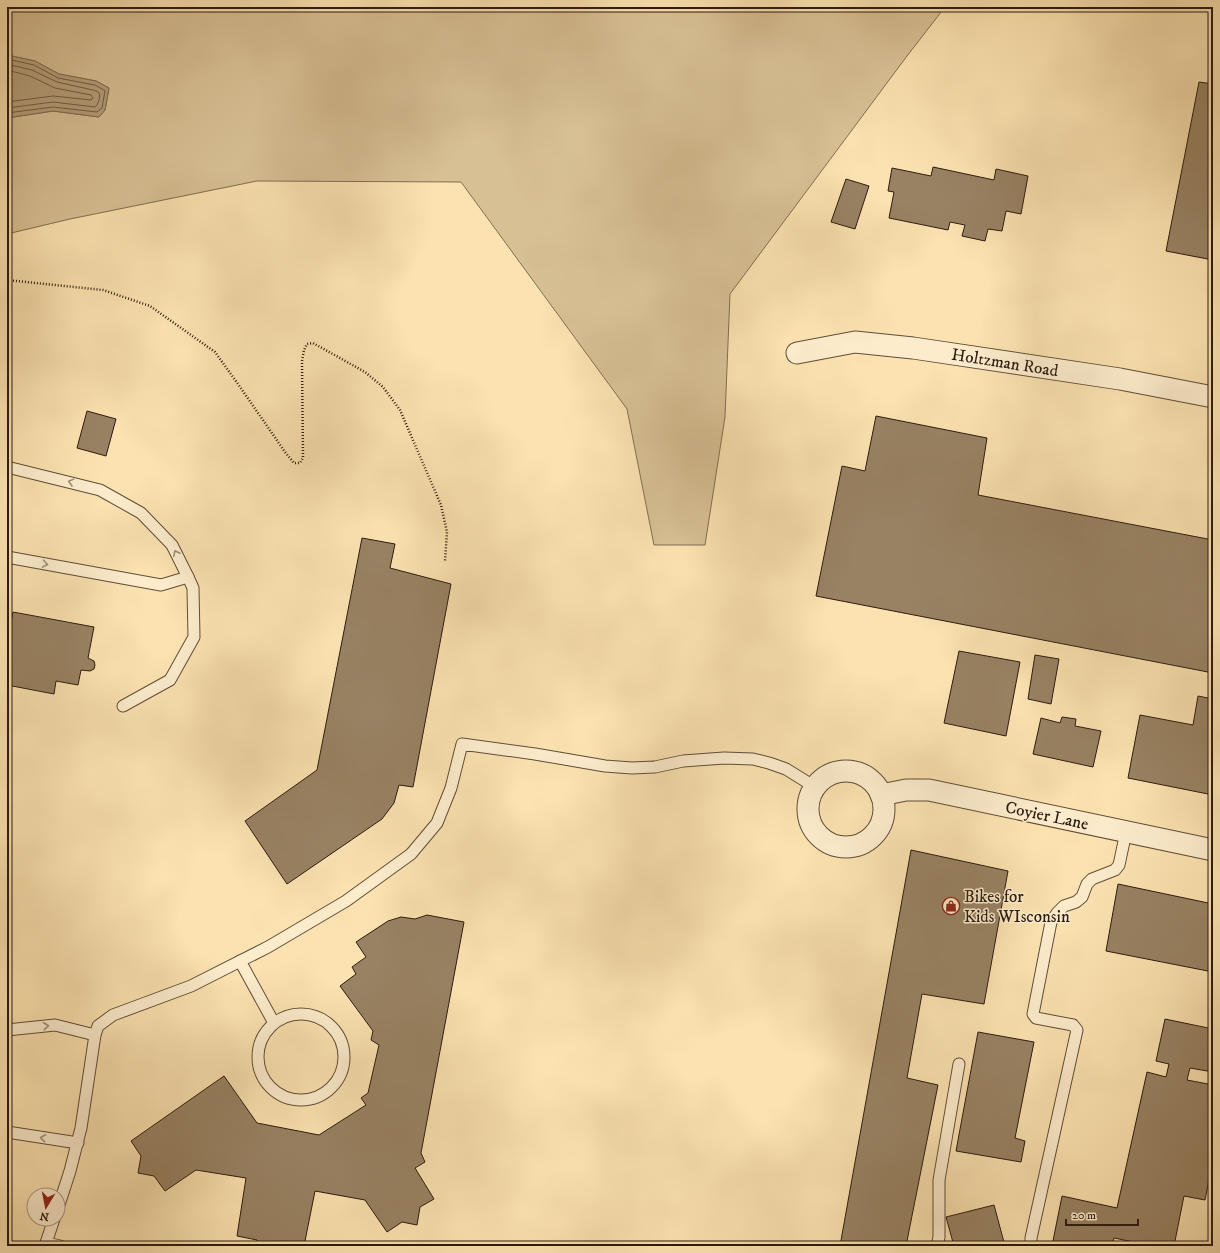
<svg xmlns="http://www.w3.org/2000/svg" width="1220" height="1253" viewBox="0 0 1220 1253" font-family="'IM FELL DW Pica',serif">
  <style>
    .green { fill: #d8c095; stroke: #826e52 }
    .water { fill: #b59e7a; stroke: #7f6a50 }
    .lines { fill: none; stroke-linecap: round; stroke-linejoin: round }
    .shore { stroke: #715c45; stroke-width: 1 }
    .building { fill: #988263; stroke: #2d1b10 }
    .lane-casing { stroke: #604d38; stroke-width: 13 }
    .street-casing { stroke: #604d38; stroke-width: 23 }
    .path { stroke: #2d1b10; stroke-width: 2.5; stroke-dasharray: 1 2; stroke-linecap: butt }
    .lane { stroke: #fceccc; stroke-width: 11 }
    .street { stroke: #fceccc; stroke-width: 21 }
    .oneway { stroke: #9f8e77 }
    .labels { text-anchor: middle; stroke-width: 3; stroke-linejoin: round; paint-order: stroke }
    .street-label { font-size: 17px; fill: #2d1b10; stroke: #fceccc }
    .poi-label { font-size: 17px; fill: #2d1b10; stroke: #fceccc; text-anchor: start }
  </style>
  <rect width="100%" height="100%" fill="#fbe2b0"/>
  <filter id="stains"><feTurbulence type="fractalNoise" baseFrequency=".005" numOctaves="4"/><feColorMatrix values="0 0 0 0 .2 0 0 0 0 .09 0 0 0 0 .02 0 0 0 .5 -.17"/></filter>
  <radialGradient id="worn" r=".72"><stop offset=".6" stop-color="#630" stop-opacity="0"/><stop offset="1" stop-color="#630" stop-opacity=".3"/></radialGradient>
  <polygon class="green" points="7,7 945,7 907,56 730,294 725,417 705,545 654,545 627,409 461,182 257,181 70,219 7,234 7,118 53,111 99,117 105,110 109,88 96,81 59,74 35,61 7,55"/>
  <polygon class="water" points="7,55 35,61 59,74 96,81 109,88 105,110 99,117 53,111 7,118"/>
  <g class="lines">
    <g class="shore">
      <polyline points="7,59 34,65 58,78 95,85 104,90 105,91 102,108 97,112 53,107 7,113"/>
      <path d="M7 64 32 70 57 82 93 90C95 91 98 91 99 93 101 96 98 105 95 107L53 102 7 108"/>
      <polyline points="7,70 30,76 55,88 91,95 93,98 91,100 53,96 7,102"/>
    </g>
  </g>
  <g class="building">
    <polygon points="1199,82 1213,84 1213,260 1166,251"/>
    <polygon points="933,167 994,180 996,169 1028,176 1021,214 1006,211 1002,231 988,229 985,241 962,236 965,225 950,222 948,230 889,218 894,192 888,191 892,168 931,176"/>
    <polygon points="846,179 869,186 855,229 831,222"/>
    <polygon points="87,411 116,419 106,456 77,448"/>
    <polygon points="876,416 987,438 978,495 1213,540 1213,673 816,596 842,466 865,471"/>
    <polygon points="362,538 395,544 390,568 451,584 413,787 399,785 394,803 382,819 287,884 245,821 317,770"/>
    <polygon points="13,612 94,627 88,658 94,661 95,665 94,669 90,671 81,670 78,685 56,681 54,694 7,685 7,621 11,622"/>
    <polygon points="959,651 1020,662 1006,736 944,723"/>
    <polygon points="1035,655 1059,659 1051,704 1028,699"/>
    <polygon points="1198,696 1213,699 1213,795 1128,778 1140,715 1193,725"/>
    <polygon points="1062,717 1076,719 1075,726 1101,731 1093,767 1033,754 1041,718 1060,723"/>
    <polygon points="911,850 1008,871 984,1004 922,994 907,1078 938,1085 906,1246 840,1246"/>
    <polygon points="1118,884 1213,904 1213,972 1106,951"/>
    <polygon points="427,915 464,922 421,1153 425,1162 415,1168 434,1199 420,1207 417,1225 402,1222 387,1232 365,1200 315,1191 304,1246 286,1245 284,1246 261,1246 257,1240 237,1236 246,1178 196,1170 165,1191 154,1176 138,1173 141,1156 131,1141 224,1076 257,1123 319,1135 366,1105 361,1098 368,1093 379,1045 371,1040 373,1031 340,986 356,974 352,967 366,957 356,942 388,921 401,917 415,919"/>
    <polygon points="1165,1019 1213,1029 1213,1072 1190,1068 1187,1080 1213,1085 1213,1159 1205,1200 1184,1196 1174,1246 1153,1246 1114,1238 1112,1246 1052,1246 1062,1196 1117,1208 1147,1072 1166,1077 1169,1064 1156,1061"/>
    <polygon points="978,1032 1034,1042 1015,1138 1025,1141 1021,1162 956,1151"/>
    <polygon points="994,1205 1005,1246 954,1246 946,1217"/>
  </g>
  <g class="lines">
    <defs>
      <g id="lane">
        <polyline points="7,467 100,490 141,513 172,545 188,577 161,585 7,557"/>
        <polyline points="123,706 170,680 194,637 193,588 188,577"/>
        <polyline points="240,961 274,1023"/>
        <circle cx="301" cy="1057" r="43"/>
        <polyline points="7,1030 55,1025 95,1035"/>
        <polyline points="7,1132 78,1143"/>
        <polyline points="58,1208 70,1171 81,1128 95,1035 98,1026 113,1015 191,986 268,947 346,901 411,854 437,823 451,788 462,744 535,754 605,766 632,768 655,767 683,761 724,758 753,759 769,763 786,769 815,787"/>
        <polyline points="46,1243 60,1246"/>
        <polyline points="45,1246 54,1219"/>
        <polyline points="937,1246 939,1237 939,1180 959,1064"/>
        <polyline points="1031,1246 1031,1238 1077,1030 1073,1025 1036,1018 1033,1014 1051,922 1057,913 1064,906 1076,902 1082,897 1087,884 1092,879 1115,870 1119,865 1126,832"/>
      </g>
      <g id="street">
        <polyline points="797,353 855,342 913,348 1120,379 1213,397"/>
        <circle cx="846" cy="809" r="38"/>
        <polyline points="881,795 906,790 929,790 1213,850"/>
      </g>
    </defs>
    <use href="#lane" class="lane-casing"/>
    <use href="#street" class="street-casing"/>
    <polyline class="path" points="7,280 103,290 150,306 215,352 238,384 285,452 294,463 300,463 303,458 302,361 304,350 307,344 313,343 365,372 383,387 400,410 441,505 447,532 445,561"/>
    <use href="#lane" class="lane"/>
    <use href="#street" class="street"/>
  </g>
  <defs><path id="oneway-chevron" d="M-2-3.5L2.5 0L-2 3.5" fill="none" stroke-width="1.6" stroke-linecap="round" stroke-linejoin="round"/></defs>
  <g class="oneway">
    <use href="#oneway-chevron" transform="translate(71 482) rotate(-165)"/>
    <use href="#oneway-chevron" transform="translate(176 553) rotate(-117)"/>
    <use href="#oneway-chevron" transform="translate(45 564) rotate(10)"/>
    <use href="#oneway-chevron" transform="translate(46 1026) rotate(-6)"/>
    <use href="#oneway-chevron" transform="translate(43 1138) rotate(-172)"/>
  </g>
  <defs>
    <symbol id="shop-ring" viewBox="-11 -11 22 22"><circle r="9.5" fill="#fceccc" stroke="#8f2418" stroke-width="1.5"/><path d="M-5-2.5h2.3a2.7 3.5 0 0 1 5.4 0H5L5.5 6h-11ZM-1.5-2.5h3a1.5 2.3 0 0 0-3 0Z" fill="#8f2418"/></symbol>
  </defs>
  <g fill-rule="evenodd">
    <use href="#shop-ring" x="941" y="896" width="20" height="20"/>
  </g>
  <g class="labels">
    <g class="street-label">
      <text transform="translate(1005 362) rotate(9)" y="6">Holtzman Road</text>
      <text transform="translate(1047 815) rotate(12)" y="6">Coyier Lane</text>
    </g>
    <g class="poi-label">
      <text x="964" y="902">Bikes for<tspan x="964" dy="20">Kids WIsconsin</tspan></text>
    </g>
  </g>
  <rect width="1220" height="1253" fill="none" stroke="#fbe2b0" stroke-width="24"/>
  <rect x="8" y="8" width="1204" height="1237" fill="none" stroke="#2d1b10" stroke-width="2"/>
  <rect x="12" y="12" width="1196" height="1229" fill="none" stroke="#2d1b10"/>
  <g transform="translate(46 1207) rotate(190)"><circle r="19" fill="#fceccc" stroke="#a99881"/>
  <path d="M0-3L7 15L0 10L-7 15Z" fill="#8f2418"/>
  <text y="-6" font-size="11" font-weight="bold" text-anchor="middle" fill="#2d1b10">N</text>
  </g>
  <path d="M1066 1219v6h72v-6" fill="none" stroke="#2d1b10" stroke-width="2"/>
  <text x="1072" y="1219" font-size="12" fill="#2d1b10" stroke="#fceccc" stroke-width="3" paint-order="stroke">20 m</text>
  <rect width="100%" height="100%" filter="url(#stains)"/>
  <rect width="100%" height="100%" fill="url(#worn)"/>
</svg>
